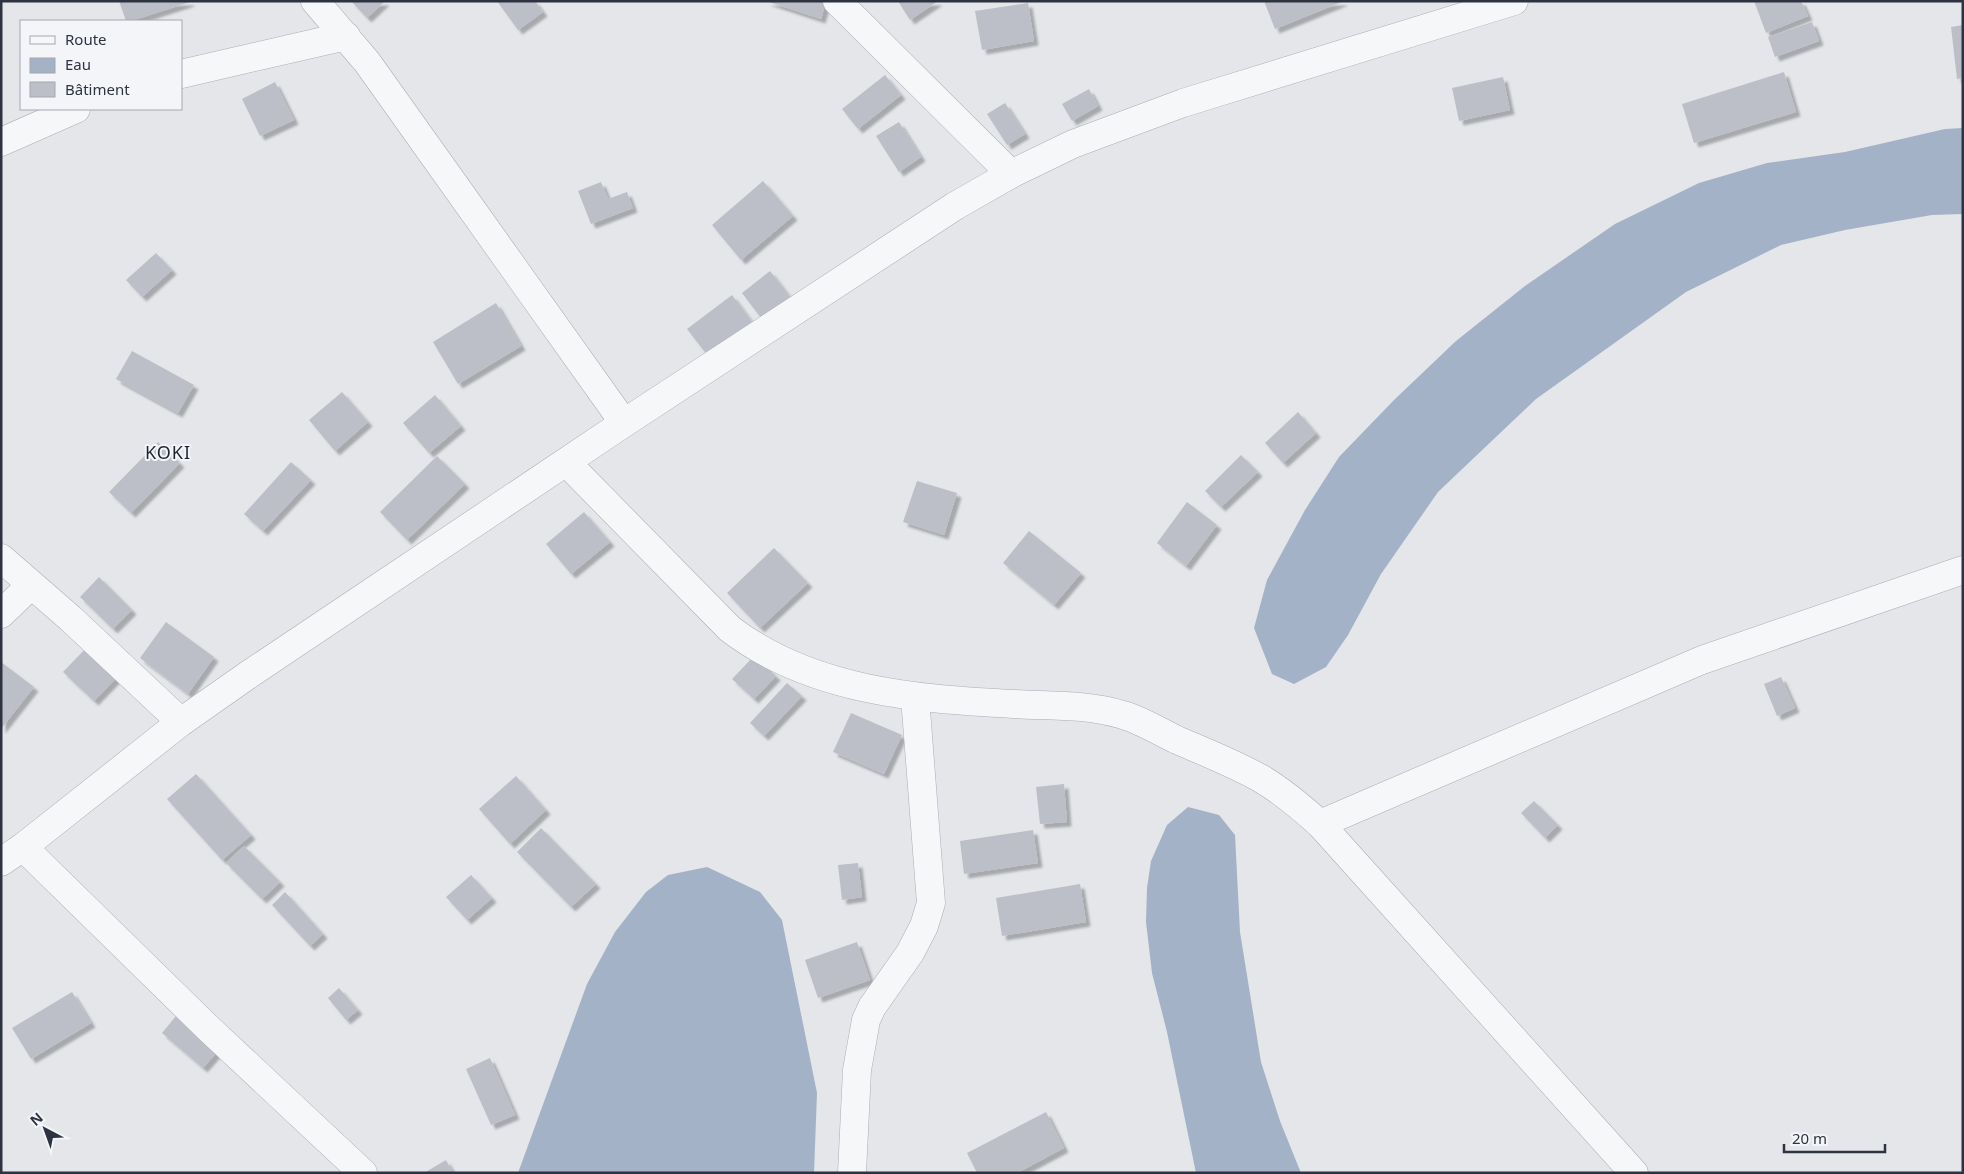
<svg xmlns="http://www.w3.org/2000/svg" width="1964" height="1174" viewBox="0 0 1964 1174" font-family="'Noto Sans',sans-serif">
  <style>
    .water { fill: #a3b2c6 }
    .building { fill: #bcbfc7; filter: url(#shadow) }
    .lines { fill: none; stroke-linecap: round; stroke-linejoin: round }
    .minor-casing { stroke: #aaadb4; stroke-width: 29 }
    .minor { stroke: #f6f7f9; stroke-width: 28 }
    .labels { text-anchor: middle; stroke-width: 4; stroke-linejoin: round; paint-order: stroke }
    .quarter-label { font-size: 18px; letter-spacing: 1px; fill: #1f2432; stroke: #f4f5f8 }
  </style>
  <defs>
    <filter id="shadow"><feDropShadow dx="4.5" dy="4.5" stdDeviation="1" flood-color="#0004"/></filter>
  </defs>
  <rect width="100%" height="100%" fill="#e4e6ea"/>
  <g class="water">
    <polygon points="1963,128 1963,214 1932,215 1845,230 1781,245 1686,292 1536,399 1438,492 1381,574 1348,635 1326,667 1294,684 1272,674 1254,628 1267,580 1305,510 1339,457 1394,400 1456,341 1525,286 1615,224 1699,183 1767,163 1845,152 1945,129"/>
    <polygon points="1188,807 1219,815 1235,835 1240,932 1261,1062 1280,1121 1301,1173 1196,1173 1167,1032 1152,973 1146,922 1147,888 1151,861 1167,825"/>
    <polygon points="707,867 760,892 782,920 817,1093 814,1173 518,1173 587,984 615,932 646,892 668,875"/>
  </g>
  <g class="building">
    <polygon points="119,1 190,1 190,2 131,21 126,21"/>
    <polygon points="351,1 385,1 367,18"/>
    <polygon points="497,1 535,1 543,12 518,30"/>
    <polygon points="766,1 825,1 826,2 821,19"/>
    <polygon points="898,1 938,1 910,20"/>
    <polygon points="1264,1 1344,1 1275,29"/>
    <polygon points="1754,1 1801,1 1808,16 1766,33"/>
    <polygon points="1028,3 1034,41 982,50 975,11"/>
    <polygon points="1812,22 1819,41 1775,57 1768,37"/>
    <polygon points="1963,25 1963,78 1957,79 1951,27"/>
    <polygon points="1784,72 1796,112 1694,143 1682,104"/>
    <polygon points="885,75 901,95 858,129 842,109"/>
    <polygon points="1503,77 1510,110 1459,121 1452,88"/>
    <polygon points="275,82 294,120 260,136 242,99"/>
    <polygon points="1089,89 1098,106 1072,121 1062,104"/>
    <polygon points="1005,103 1025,134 1007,145 987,114"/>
    <polygon points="899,122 921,157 899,172 876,136"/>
    <polygon points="763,181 793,216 741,260 712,225"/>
    <polygon points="601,182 608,199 627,192 633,208 591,224 578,191"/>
    <polygon points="156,253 172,270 142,297 126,280"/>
    <polygon points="770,271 790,297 762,319 742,293"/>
    <polygon points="732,295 752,322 708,356 687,329"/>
    <polygon points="496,303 521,346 458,384 433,342"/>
    <polygon points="132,351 194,385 178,413 116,379"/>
    <polygon points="342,392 368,422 335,451 309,420"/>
    <polygon points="435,395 461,426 429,453 403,423"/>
    <polygon points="1298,412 1316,433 1283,463 1265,443"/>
    <polygon points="158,442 180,463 131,513 109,492"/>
    <polygon points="1241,455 1258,472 1221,507 1205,491"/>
    <polygon points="437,456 465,484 407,540 380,512"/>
    <polygon points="291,462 311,480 263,531 244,514"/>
    <polygon points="917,481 957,493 944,535 903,522"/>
    <polygon points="1187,502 1217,525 1186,566 1157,543"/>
    <polygon points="584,512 610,542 571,574 546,544"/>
    <polygon points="1029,531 1081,573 1054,605 1003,563"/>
    <polygon points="774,548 808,583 760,628 727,593"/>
    <polygon points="99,577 132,610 113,629 80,597"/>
    <polygon points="166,622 214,657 188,694 140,658"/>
    <polygon points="90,644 120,674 94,701 63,672"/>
    <polygon points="754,656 776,676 754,699 732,679"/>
    <polygon points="1,662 34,687 1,729"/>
    <polygon points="1781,677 1795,708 1777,716 1764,684"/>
    <polygon points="787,683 802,696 764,736 750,723"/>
    <polygon points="851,713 902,735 884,774 833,752"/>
    <polygon points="196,774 251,835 222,860 167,799"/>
    <polygon points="516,776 546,810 510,844 479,809"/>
    <polygon points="1064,784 1067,822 1040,824 1036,787"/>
    <polygon points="1534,801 1558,825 1545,838 1521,813"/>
    <polygon points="541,828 596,884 571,907 517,852"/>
    <polygon points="1033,830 1038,863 964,874 960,841"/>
    <polygon points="244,846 280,882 262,899 226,863"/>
    <polygon points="858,863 862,897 842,900 838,865"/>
    <polygon points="471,875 492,898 467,920 446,897"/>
    <polygon points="1080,884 1086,922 1002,936 996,898"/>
    <polygon points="285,892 323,934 310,946 272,905"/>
    <polygon points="857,942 870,980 818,998 805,960"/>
    <polygon points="339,988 358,1010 346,1020 328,998"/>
    <polygon points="72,992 91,1023 31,1059 12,1028"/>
    <polygon points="176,1016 218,1051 203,1068 162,1033"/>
    <polygon points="490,1058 515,1115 491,1125 466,1069"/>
    <polygon points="1046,1112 1064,1148 1017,1173 977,1173 967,1153"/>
    <polygon points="446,1160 453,1173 424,1173"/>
  </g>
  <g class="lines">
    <defs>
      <g id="minor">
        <polyline points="315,1 367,62 624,423"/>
        <polyline points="837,1 1011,174"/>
        <polyline points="181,74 346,36"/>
        <polyline points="1,142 76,109"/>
        <path d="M567 463 730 629C811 691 916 699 1014 704 1049 706 1088 704 1123 715 1141 720 1160 732 1177 740 1205 752 1233 763 1260 778 1281 790 1301 807 1320 824L1634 1173"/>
        <polyline points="1,558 70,618 181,722"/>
        <polyline points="1,614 31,585"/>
        <polyline points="1320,824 1702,660 1963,570"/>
        <polyline points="23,847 207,1027 363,1173"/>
        <polyline points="1,862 23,847 181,722 251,673 624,423 955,206 1011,174 1073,144 1183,103 1514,1"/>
        <polyline points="852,1173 857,1070 866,1020 872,1007 910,953 924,926 931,903 915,697"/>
      </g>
    </defs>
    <use href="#minor" class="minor-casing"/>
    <use href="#minor" class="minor"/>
  </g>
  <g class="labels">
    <g class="quarter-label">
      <text x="168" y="459">KOKI</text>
    </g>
  </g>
  <rect width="1964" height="1174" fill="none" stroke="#2e3341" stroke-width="5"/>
  <rect x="20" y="20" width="162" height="90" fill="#f4f5f8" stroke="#a5a7af"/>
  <rect x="30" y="36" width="25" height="8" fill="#f6f7f9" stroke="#a5a7af"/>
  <text x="65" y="45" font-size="15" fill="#2e3341">Route</text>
  <rect x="30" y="58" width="25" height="15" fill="#a3b2c6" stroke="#a5a7af"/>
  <text x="65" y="70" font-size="15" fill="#2e3341">Eau</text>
  <rect x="30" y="82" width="25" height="15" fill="#bcbfc7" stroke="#a5a7af"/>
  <text x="65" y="95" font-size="15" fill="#2e3341">Bâtiment</text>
  <g transform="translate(45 1129) rotate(319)" stroke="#f4f5f8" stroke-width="4" paint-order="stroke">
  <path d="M0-4L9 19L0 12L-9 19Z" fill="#2e3341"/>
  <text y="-8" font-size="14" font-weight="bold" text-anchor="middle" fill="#2e3341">N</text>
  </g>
  <path d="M1784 1144v8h101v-8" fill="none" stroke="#2e3341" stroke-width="2.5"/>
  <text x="1792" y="1144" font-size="15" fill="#2e3341" stroke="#f4f5f8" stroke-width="4" paint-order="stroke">20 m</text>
</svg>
